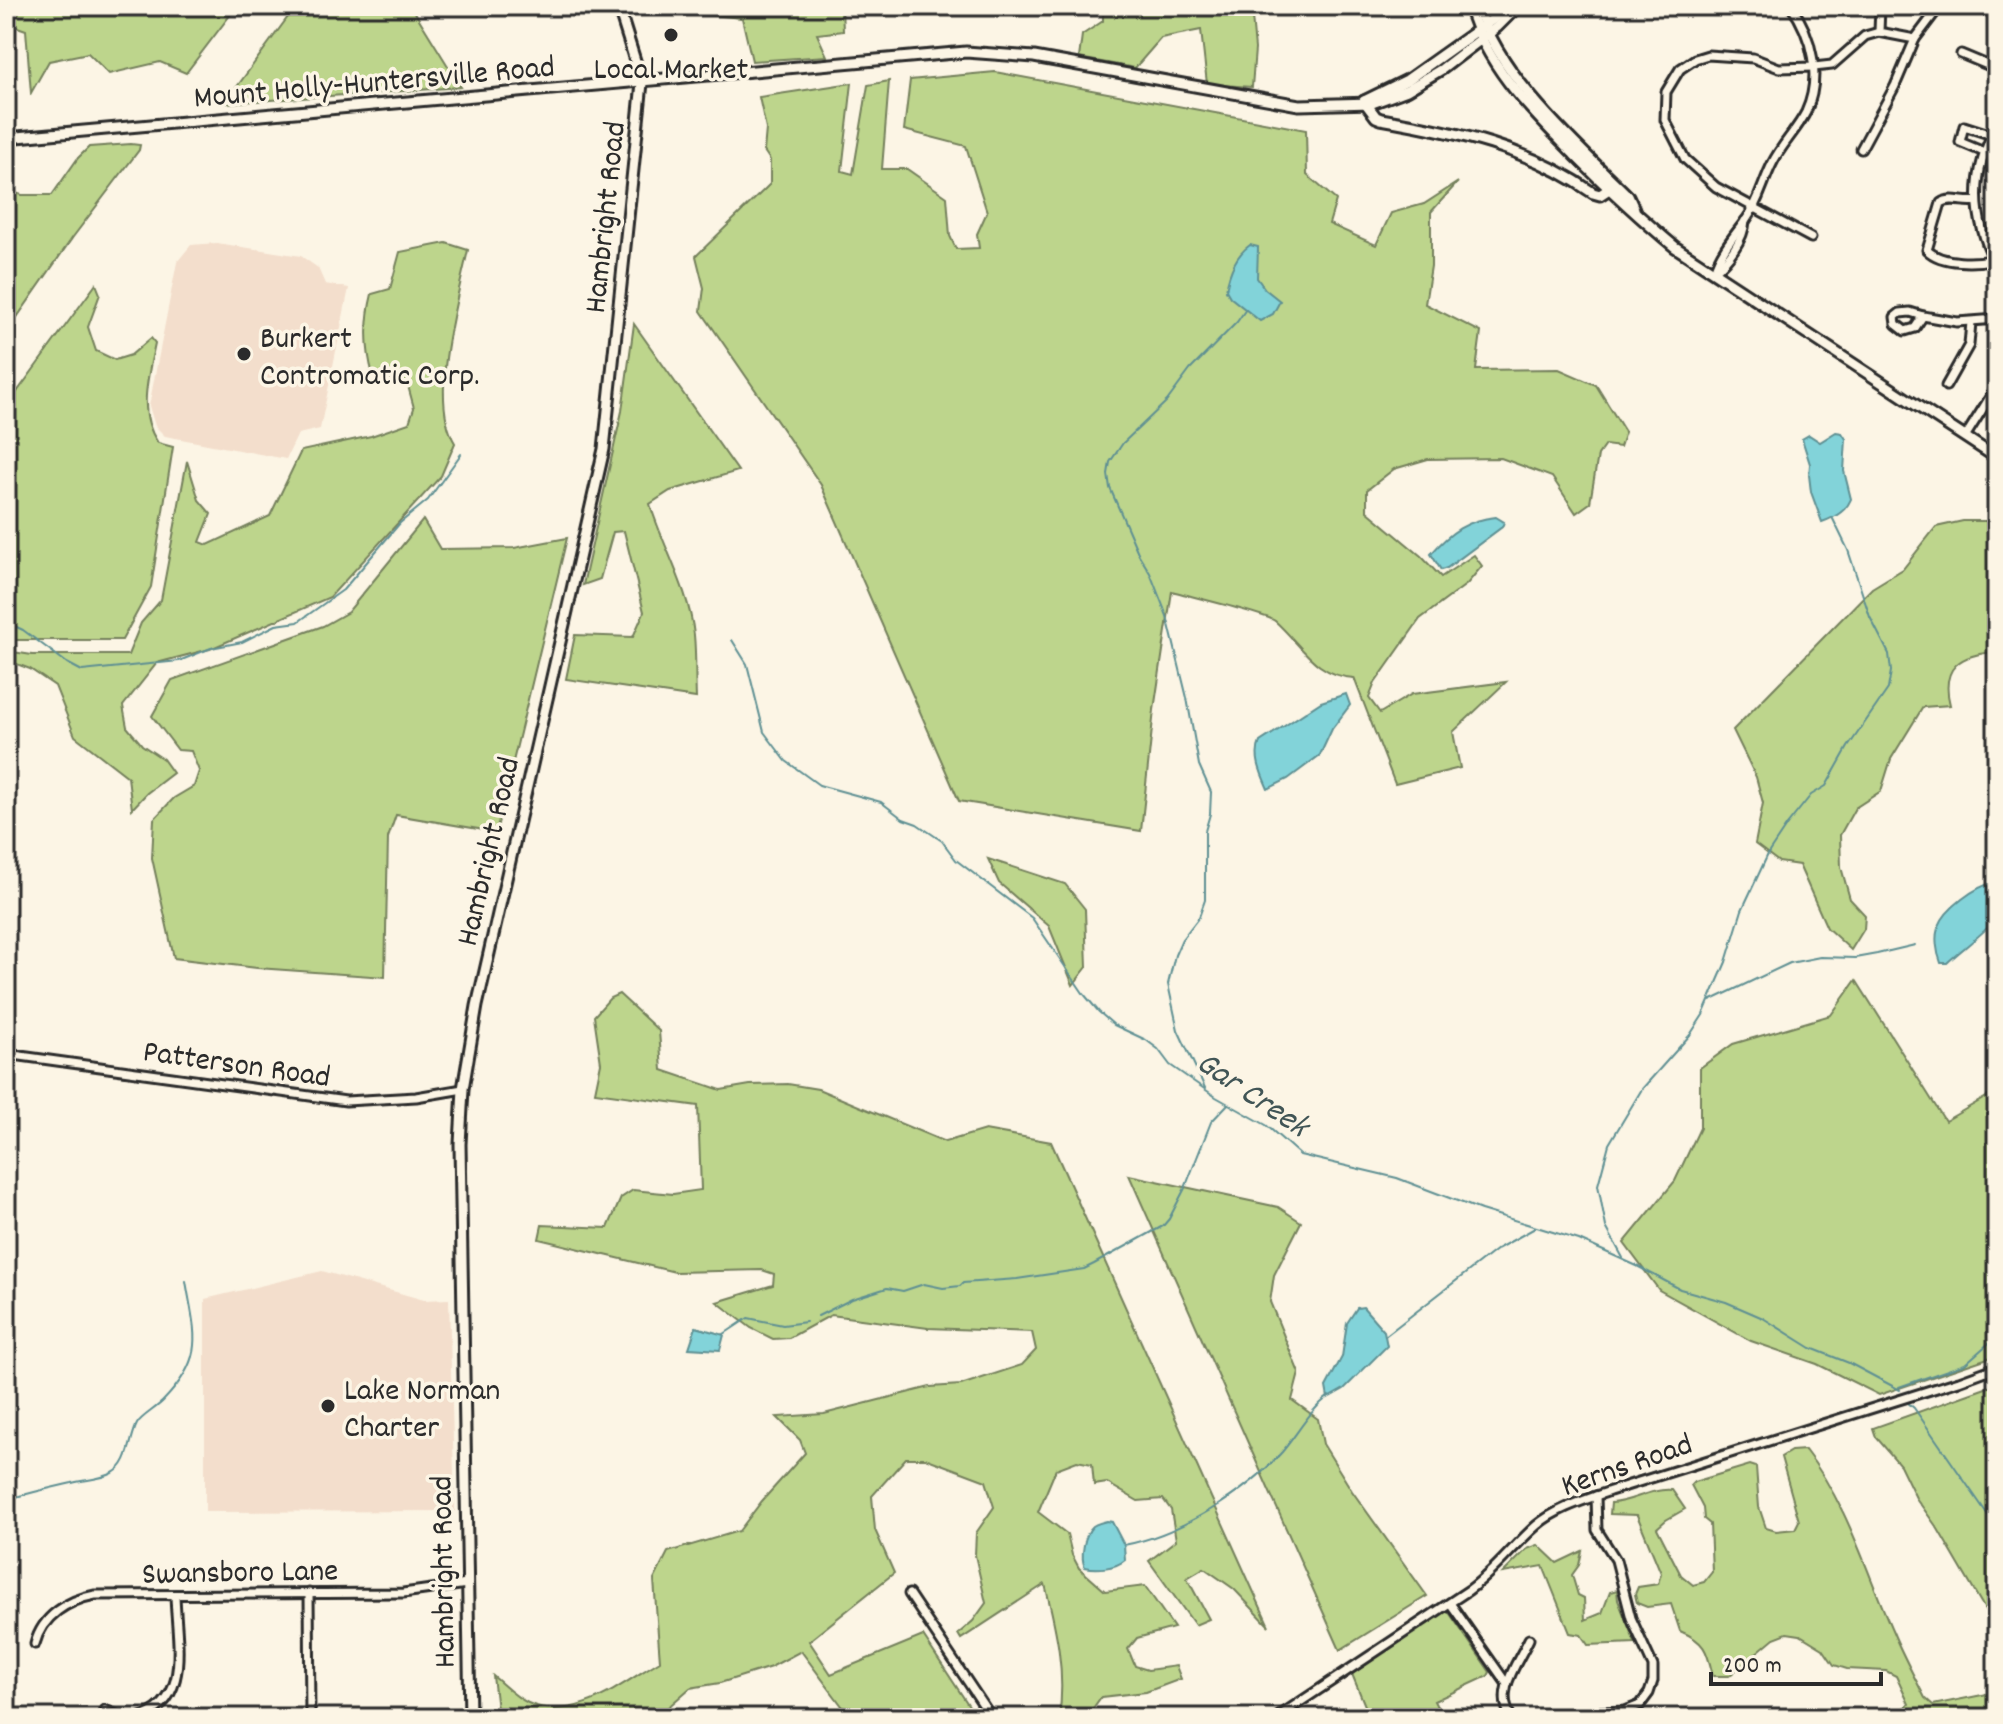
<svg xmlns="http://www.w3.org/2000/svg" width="2003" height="1724" viewBox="0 0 2003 1724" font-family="Dekko,sans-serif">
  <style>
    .built { fill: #f3decc }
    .green { fill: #bdd58c; stroke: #74805c; stroke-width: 2 }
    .water { fill: #82d3d9; stroke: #5f9093; stroke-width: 2 }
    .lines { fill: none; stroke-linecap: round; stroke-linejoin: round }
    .stream { stroke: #5f9093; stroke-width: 2 }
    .street-casing { stroke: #2b2b2b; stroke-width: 13 }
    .secondary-casing { stroke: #2b2b2b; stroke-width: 15 }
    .street { stroke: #fcf5e5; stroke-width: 7 }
    .secondary { stroke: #fcf5e5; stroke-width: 9 }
    .poi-dot { fill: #2b2b2b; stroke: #fcf5e5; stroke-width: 3 }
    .labels { text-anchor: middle; stroke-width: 7; stroke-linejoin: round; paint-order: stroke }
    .poi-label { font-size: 32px; fill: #2b2b2b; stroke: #fcf5e5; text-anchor: start }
    .street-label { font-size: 32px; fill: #2b2b2b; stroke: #fcf5e5 }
    .water-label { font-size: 34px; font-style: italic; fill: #415556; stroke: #fcf5e5 }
  </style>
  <rect width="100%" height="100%" fill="#fcf5e5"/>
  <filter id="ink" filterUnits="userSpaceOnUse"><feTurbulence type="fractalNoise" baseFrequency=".0125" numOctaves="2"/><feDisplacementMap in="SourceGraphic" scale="16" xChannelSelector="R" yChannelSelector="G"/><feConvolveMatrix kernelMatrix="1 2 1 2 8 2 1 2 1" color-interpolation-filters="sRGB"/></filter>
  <g filter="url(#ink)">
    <g class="built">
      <polygon points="217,243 301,256 318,268 325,284 349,288 320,429 298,434 286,459 165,436 155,426 149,406 177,262 191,245"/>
      <polygon points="322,1271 424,1300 449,1299 455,1511 205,1512 205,1299"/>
    </g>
    <g class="green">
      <polygon points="6,6 237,6 186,73 160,62 109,74 88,53 49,61 31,93 26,30 6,23"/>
      <polygon points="296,6 411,6 461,87 225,103"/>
      <polygon points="649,6 842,6 843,31 817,34 827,56 752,61 742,18 651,9"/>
      <polygon points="1103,6 1251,6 1255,49 1252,87 1207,84 1201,30 1161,38 1135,68 1079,58 1082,35 1103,21"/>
      <path d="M995 72 1306 130 1307 175 1336 200 1329 224 1376 245 1391 213 1424 204 1458 182 1431 212V266L1425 304 1481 332 1476 370 1559 369 1596 385 1625 432 1620 447 1605 445 1598 455 1590 503 1576 513 1552 477 1501 458 1428 459 1394 469 1367 490V511L1421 556 1441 577 1474 555 1482 566 1467 584 1420 619 1375 683 1369 698 1380 713 1412 694 1506 682 1453 732 1460 768 1395 784 1354 678C1315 676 1301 644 1275 621 1267 614 1189 596 1172 591L1154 710 1141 831 959 801 821 485 701 311 704 288 696 256 770 184V160L764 151 766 129 759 97 852 83 842 171 853 174 868 85 889 81 882 169H907L947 197 950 236 956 249 979 248 977 234 987 212 966 146 904 130 910 80Z"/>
      <polygon points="131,144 140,145 139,150 73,237 6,333 6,163 10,170 12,192 22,195 52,195 78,158 89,147"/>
      <path d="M446 243 468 250C457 301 428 398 455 443L441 476 330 597 210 649 157 663 123 706 127 727 142 745 163 759 173 773 147 793 132 809 128 777 75 736 55 686 30 669 6 660V651L32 655H128L141 623 161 600 187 461 199 500 211 514 200 542 208 545 270 516 301 451 371 436 409 423 414 408 407 382 373 375C365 347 365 322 372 294L390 289 400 252Z"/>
      <path d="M96 284 100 294 88 327 96 351 115 360 131 355 151 338 155 343C148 377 137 413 158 443L173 447 151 587 122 640H15L6 637V407Z"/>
      <path d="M634 324 738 471 670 491 650 504C663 547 689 589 694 635 696 655 695 677 696 698L566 679 575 635 633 637 644 612 624 531 613 532 600 579 583 585 622 411Z"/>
      <polygon points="423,520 440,549 514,548 567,538 496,832 396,815 388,838 385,977 257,968 174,958 152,858 154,819 174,798 194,786 199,771 191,751 178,750 152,716 172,680 323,626 348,612"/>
      <path d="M1963 521H1990L1997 536C1991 553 1985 565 1991 584L1997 583V652C1961 654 1940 666 1950 705L1923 707 1891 759 1881 791 1855 808 1840 835 1841 867 1850 899 1865 915 1864 929 1851 950 1827 928 1799 865 1779 862 1755 844 1763 803 1756 777 1733 730 1872 588 1903 569 1936 527Z"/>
      <polygon points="988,859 1065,884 1085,909 1087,967 1073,985 1049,926 999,883"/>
      <polygon points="1856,980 1945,1121 1997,1091 1997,1355 1879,1395 1817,1364 1751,1341 1659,1290 1624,1243 1675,1181 1700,1128 1700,1068 1733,1044 1831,1015"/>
      <path d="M619 994 659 1031 662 1070 721 1090 750 1085 788 1084 818 1089 945 1142 985 1130 1051 1142 1269 1626 1234 1589 1204 1568 1187 1578 1209 1619 1195 1625 1149 1561 1176 1540 1171 1510 1163 1499 1138 1501 1107 1483 1094 1485 1092 1464 1077 1461 1056 1469 1038 1512 1067 1534 1072 1555 1079 1568 1105 1591 1145 1586 1174 1628 1137 1638 1128 1649 1135 1666 1148 1670 1176 1666 1181 1679 1146 1692 1101 1697 1086 1718H1059C1066 1671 1056 1629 1045 1584L961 1639 958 1634 973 1621 986 1603 975 1555 976 1533 994 1507 986 1481 925 1458H906L872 1496 875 1530 894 1573 809 1641 831 1674 923 1636 977 1718H851L801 1651 771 1667 720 1683 690 1688 665 1710 647 1718H498L493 1676C504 1685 515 1697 528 1703 575 1724 621 1684 660 1661L654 1580 668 1552 739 1531 762 1501 805 1453 800 1440 777 1417 824 1414 930 1387 961 1385 1022 1365 1036 1350 1032 1332 928 1328 831 1315 789 1338 773 1339 751 1328 717 1302 773 1285 774 1274 762 1270 675 1272 539 1239 542 1225 608 1228 621 1198 633 1190 673 1194 701 1190 698 1106 595 1092 601 1063 594 1016 610 998Z"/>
      <polygon points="1129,1175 1278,1207 1301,1222 1274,1275 1270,1302 1299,1373 1292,1400 1318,1419 1323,1444 1352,1491 1427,1596 1340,1650"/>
      <polygon points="1997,1384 1997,1630 1938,1529 1916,1498 1900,1465 1876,1437 1873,1428"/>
      <path d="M1805 1450C1847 1503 1866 1571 1893 1632 1902 1654 1914 1676 1925 1698L1933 1705 1997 1692V1718H1886L1896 1715 1909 1704 1896 1676 1886 1671 1847 1669 1834 1665 1823 1649 1800 1635 1787 1633 1774 1638 1729 1676H1713C1707 1651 1706 1642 1680 1631L1671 1604 1647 1607 1637 1603 1635 1594 1638 1587 1658 1584 1661 1573 1637 1515 1610 1514 1611 1503C1633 1502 1650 1488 1672 1490L1685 1509 1666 1520 1657 1528 1681 1575 1693 1585 1704 1582 1712 1572 1710 1524 1704 1519 1703 1508 1691 1485 1694 1482 1750 1465 1756 1467 1759 1507 1766 1528 1776 1531 1795 1529 1799 1521 1781 1457 1791 1451Z"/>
      <polygon points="1538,1545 1557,1563 1582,1551 1579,1565 1572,1575 1578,1595 1584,1598 1585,1620 1602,1613 1610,1592 1617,1590 1618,1600 1635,1643 1588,1645 1581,1635 1570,1633 1543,1566 1503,1573 1527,1549"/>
      <polygon points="1448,1611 1490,1672 1488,1676 1434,1701 1443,1718 1399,1716 1370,1718 1352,1674 1440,1614"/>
    </g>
    <g class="water">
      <path d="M1250 245 1258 247 1257 278 1265 289 1280 301 1273 314 1260 321 1230 297 1226 290C1229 273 1236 255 1250 245Z"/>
      <path d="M1836 432 1842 433 1846 439 1844 471 1851 499C1846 512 1834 518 1822 522L1811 492 1809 475 1810 464 1802 439 1809 435 1820 442Z"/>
      <path d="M1496 517 1504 522 1502 527 1447 568 1441 570 1431 554C1450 532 1467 520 1496 517Z"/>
      <path d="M1346 694 1350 705 1332 729 1320 755 1288 779 1268 789C1262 775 1253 757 1260 742L1321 702Z"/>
      <path d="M1993 883 1997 887C1997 897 1999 910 1995 919 1992 927 1957 953 1947 963H1941C1937 953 1934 936 1939 926 1945 909 1976 886 1993 883Z"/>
      <polygon points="1363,1307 1384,1331 1387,1346 1344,1389 1328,1398 1326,1387 1342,1357 1347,1323 1357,1308"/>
      <polygon points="696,1327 724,1335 720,1350 689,1348"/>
      <path d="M1107 1521 1112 1522 1124 1545 1125 1560C1116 1568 1097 1570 1085 1567 1080 1558 1084 1534 1093 1526 1098 1523 1102 1522 1107 1521Z"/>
    </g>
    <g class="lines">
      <g class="stream">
        <polyline points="6,622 23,630 67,663 82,671 179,661 211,648 242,642 276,625 298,622 343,590 400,523 428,500 461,454"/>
        <polyline points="732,640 747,664 764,732 786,761 819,785 881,802 903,819 917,824 942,841 956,860 1032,918 1083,993 1099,1012 1114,1025 1146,1040 1158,1049 1170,1065 1216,1097 1266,1125 1300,1155 1397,1178 1481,1210 1579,1240 1637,1266 1680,1289 1726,1302 1763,1318 1811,1348 1849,1363 1900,1390"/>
        <polyline points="1710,1001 1790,963 1820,957 1855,958 1877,954 1915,945"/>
        <polyline points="1205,1088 1178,1030 1168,984 1175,955 1182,939 1199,917 1205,900 1205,831 1210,814 1211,792 1199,765 1187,698 1167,616 1150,573 1139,555 1110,488 1108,474 1110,462 1123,443 1167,401 1190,370 1237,322 1246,309"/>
        <polyline points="1623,1258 1606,1227 1598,1185 1609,1144 1642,1089 1690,1035 1703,1015 1726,962 1742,910 1769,852 1787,825 1811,795 1826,786 1848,747 1888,689 1891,671 1889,654 1870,617 1848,550 1833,519"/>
        <polyline points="818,1316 852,1299 887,1288 903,1291 924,1284 943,1288 960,1286 963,1283 1017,1279 1084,1269 1094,1264 1163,1226 1169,1219 1185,1188 1211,1122 1228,1104"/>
        <polyline points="724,1334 748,1318 783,1325 806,1322"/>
        <polyline points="1385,1336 1497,1249 1535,1228"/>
        <polyline points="1899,1387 1965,1364 1997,1336"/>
        <polyline points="1907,1402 1914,1408 1997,1528"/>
        <path d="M6 1500C28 1493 50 1488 72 1483 86 1479 100 1480 113 1473 130 1464 129 1440 137 1424 140 1417 157 1408 164 1400 206 1356 195 1335 186 1281"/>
        <path d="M1124 1545C1178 1535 1245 1494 1282 1452 1298 1433 1309 1411 1329 1396"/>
      </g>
      <defs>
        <g id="street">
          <polyline points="1879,32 1880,6"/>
          <polyline points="1961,54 1997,69"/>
          <path d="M1997 125C1970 174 1972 218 1997 267"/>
          <polyline points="1861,149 1895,86 1915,39 1940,6"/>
          <polyline points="1984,152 1960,142 1964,126 1992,135"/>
          <path d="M1977 201C1965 204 1952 196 1941 203L1927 250C1942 265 1977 263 1997 259"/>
          <polyline points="1811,238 1716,187 1685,159 1665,120 1666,92 1680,69 1695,59 1708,55 1753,58 1779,68 1814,67 1832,65 1865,36 1879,32 1915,39"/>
          <path d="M1714 272C1720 252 1733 237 1746 220 1758 204 1763 182 1772 164 1781 145 1797 130 1806 112 1822 77 1812 36 1791 6"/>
          <path d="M1714 272C1727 261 1744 240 1745 221"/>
          <polygon points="1910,312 1923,316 1915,328 1905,331 1896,324 1895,317 1900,313"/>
          <polyline points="1923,316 1957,322 1997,319"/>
          <polyline points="1946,386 1969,345 1971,322"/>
          <polyline points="1965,437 1997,386"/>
          <polyline points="6,1054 346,1101 416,1097 463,1089"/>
          <polyline points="309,1593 310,1718"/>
          <polyline points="909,1594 992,1718"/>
          <polyline points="1450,1603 1507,1684"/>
          <path d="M35 1644C42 1616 68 1600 95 1595L403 1593 467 1584"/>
          <polyline points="105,1710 124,1718"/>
          <path d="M137 1718C193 1703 176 1640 175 1595"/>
          <path d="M1276 1718 1469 1590C1495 1571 1513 1546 1537 1525 1557 1508 1585 1500 1610 1491L1959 1381 1997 1367"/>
          <path d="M1512 1718C1493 1693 1518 1663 1529 1639"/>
          <polyline points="1561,1718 1575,1713 1625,1711 1640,1705 1649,1693 1653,1681 1653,1666 1631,1618 1616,1560 1597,1530 1596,1496"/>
        </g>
        <g id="secondary">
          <path d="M1469 6C1487 68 1531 110 1575 155 1607 187 1640 218 1675 247L1997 458"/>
          <path d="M1478 6C1499 77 1576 145 1628 196L1634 209"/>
          <polyline points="1486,6 1494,6"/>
          <path d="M1364 101 1376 117 1381 119C1456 132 1530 148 1593 193L1600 195 1609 189"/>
          <polyline points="1364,101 1407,80 1493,19 1506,6"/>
          <polyline points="6,138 966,52 1034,57 1299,105 1372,103 1407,90 1442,69 1497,27 1518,6"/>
          <polyline points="470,1718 460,1144 463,1089 477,1006 604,449 642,83 618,6"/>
        </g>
      </defs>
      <use href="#street" class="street-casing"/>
      <use href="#secondary" class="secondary-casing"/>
      <use href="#street" class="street"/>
      <use href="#secondary" class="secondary"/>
    </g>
  </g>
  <g class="poi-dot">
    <circle cx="671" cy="35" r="8"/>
    <circle cx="244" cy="354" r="8"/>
    <circle cx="328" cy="1406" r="8"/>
  </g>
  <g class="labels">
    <g class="poi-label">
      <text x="671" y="78" text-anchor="middle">Local Market</text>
      <text x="260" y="347">Burkert<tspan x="260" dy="37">Contromatic Corp.</tspan></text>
      <text x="344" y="1399">Lake Norman<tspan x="344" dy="37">Charter</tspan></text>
    </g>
    <g class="street-label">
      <text transform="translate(374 80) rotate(-5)" y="11">Mount Holly-Huntersville Road</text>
      <text transform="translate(603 217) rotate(-84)" y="11">Hambright Road</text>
      <text transform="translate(486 851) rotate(-77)" y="11">Hambright Road</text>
      <text transform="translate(237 1062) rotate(8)" y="11">Patterson Road</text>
      <text transform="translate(1626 1463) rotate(-19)" y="11">Kerns Road</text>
      <text transform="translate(240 1570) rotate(-1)" y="11">Swansboro Lane</text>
      <text transform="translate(441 1572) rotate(-91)" y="11">Hambright Road</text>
    </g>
    <g class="water-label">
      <text transform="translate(1254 1092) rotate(34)" y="12">Gar Creek</text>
    </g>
  </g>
  <rect width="2003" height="1724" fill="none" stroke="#fcf5e5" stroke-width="32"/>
  <rect x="16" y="16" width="1971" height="1692" fill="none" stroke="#2b2b2b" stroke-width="3" filter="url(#ink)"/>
  <path d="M1711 1672v12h170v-12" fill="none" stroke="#2b2b2b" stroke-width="4"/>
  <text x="1723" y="1672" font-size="24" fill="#2b2b2b" stroke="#fcf5e5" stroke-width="6" paint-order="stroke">200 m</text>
</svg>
